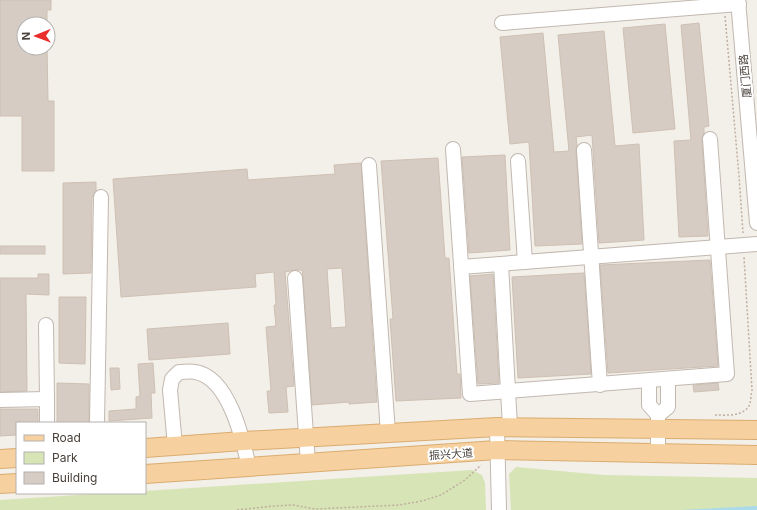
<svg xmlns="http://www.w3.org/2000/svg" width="757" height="510" viewBox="0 0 757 510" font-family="Inter,'Noto Sans SC',sans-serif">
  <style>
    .green { fill: #d6e4b6 }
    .water { fill: #abdaeb }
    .building { fill: #d7ccc3; stroke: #cec0b3; fill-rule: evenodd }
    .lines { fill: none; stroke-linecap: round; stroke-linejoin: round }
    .minor-casing { stroke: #c1b8b0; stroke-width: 16 }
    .major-casing { stroke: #daac70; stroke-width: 20 }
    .path { stroke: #bfaf9f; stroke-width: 1.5; stroke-dasharray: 2 2; stroke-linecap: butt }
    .minor { stroke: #fff; stroke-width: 14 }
    .major { stroke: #f6d19f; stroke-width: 18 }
    .labels { text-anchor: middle; stroke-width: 4; stroke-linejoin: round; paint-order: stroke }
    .street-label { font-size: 11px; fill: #473f38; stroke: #fff }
  </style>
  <rect width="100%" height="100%" fill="#f3efe9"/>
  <g class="green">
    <polygon points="516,467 604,475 757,478 757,510 511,510 509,474"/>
    <polygon points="472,470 482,475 485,483 486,510 0,510 0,500 109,493 145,493 145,491"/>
  </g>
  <polygon class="water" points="757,506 757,510 681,510"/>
  <g class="building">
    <polygon points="0,0 51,0 51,10 47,10 47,24 24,24 24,48 47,48 48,101 54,101 54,171 22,171 22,116 0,116"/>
    <polygon points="699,23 709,126 704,127 704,133 702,140 708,236 679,237 674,141 691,140 681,25"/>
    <polygon points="665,24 675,129 633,133 623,28"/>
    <polygon points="604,31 615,146 639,144 644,240 599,243 592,135 576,137 577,145 576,151 582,244 535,246 529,142 510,144 500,37 543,33 554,152 569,151 558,35"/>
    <polygon points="505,155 510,250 469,253 462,157"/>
    <polygon points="438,158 445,258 449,258 457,374 460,374 461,398 396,401 390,319 393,319 381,161"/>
    <path d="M361 163 377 402 349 404V402L312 405 303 277 302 270H295L285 272 294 386 286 387 288 412 269 413 267 391H271L266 327 276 326 274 305H276L274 272 255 274 256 287 121 297 113 179 247 169 248 180 335 174 334 165ZM342 268 346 327 331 328 327 269Z"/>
    <polygon points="96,182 96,191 92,197 91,273 63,274 63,183"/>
    <rect x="0" y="246" width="45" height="8"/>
    <polygon points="710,260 718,366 608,373 600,265"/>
    <polygon points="584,273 591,374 518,378 512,277"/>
    <polygon points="38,274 49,274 49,295 26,294 27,391 0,392 0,278 38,278"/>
    <polygon points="493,274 499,383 478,384 470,276"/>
    <polygon points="59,297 86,297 85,364 59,363"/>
    <polygon points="228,323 230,354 149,360 147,329"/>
    <polygon points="153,363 155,393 151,393 152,418 109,421 109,411 136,409 136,397 140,396 138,364"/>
    <polygon points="110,368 119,368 120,389 111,390"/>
    <polygon points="57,383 89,384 89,423 57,423"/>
    <polygon points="718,383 719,390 694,392 693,385"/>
    <polygon points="0,409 38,409 38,423 17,423 17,435 0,436"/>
  </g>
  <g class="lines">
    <defs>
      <g id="minor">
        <polyline points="738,0 757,223"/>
        <polyline points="502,23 739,4"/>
        <polyline points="453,149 470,394 727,374 710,139"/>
        <polyline points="584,150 600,385"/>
        <polyline points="518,161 525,262"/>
        <polyline points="369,165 388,433"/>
        <polyline points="501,264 510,427"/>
        <polyline points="461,267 757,244"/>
        <polyline points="295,278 308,463"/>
        <polyline points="46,325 47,399"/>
        <polyline points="649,381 649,405 658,415 658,453"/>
        <polyline points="0,400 47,399 47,423"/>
        <polyline points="658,415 668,407 668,379"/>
        <polyline points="97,423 101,197"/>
        <polyline points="497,427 499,510"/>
        <path d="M175 446 170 390 172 379 179 372C184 372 190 371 195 372 229 377 243 440 249 467"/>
      </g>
      <g id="major">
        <polyline points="145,448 243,441 497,427 757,430"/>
        <polyline points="0,459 17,458"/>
        <polyline points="145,474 497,450 757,455"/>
        <polyline points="0,484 17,483"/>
      </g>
    </defs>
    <use href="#minor" class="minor-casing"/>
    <use href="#major" class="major-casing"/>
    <g class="path">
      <polyline points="725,16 739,176 743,233"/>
      <path d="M715 415C726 415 742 417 749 406 751 402 751 394 752 390L744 257"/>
      <polyline points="237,510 274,506 293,505 315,509 399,505 422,501 441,495 465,480 481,465"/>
    </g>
    <use href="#minor" class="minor"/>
    <use href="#major" class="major"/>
  </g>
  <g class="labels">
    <g class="street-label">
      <text transform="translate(745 76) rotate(-95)" y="4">厦门西路</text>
      <text transform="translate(451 454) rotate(-4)" y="4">振兴大道</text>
    </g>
  </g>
  <rect x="16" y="422" width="130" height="72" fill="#ffffff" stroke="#b5b2af"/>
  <rect x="24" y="435" width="20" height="6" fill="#f6d19f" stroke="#b5b2af"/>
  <text x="52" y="442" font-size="12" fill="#473f38">Road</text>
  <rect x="24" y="452" width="20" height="12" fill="#d6e4b6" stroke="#b5b2af"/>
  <text x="52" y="462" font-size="12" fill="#473f38">Park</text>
  <rect x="24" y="472" width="20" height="12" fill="#d7ccc3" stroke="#b5b2af"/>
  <text x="52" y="482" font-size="12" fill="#473f38">Building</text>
  <g transform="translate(36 36) rotate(269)"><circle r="19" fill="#ffffff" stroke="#b5b2af"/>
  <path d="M0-3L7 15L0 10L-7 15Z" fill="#e92d2b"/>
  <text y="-6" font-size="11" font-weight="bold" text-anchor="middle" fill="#473f38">N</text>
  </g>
</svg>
